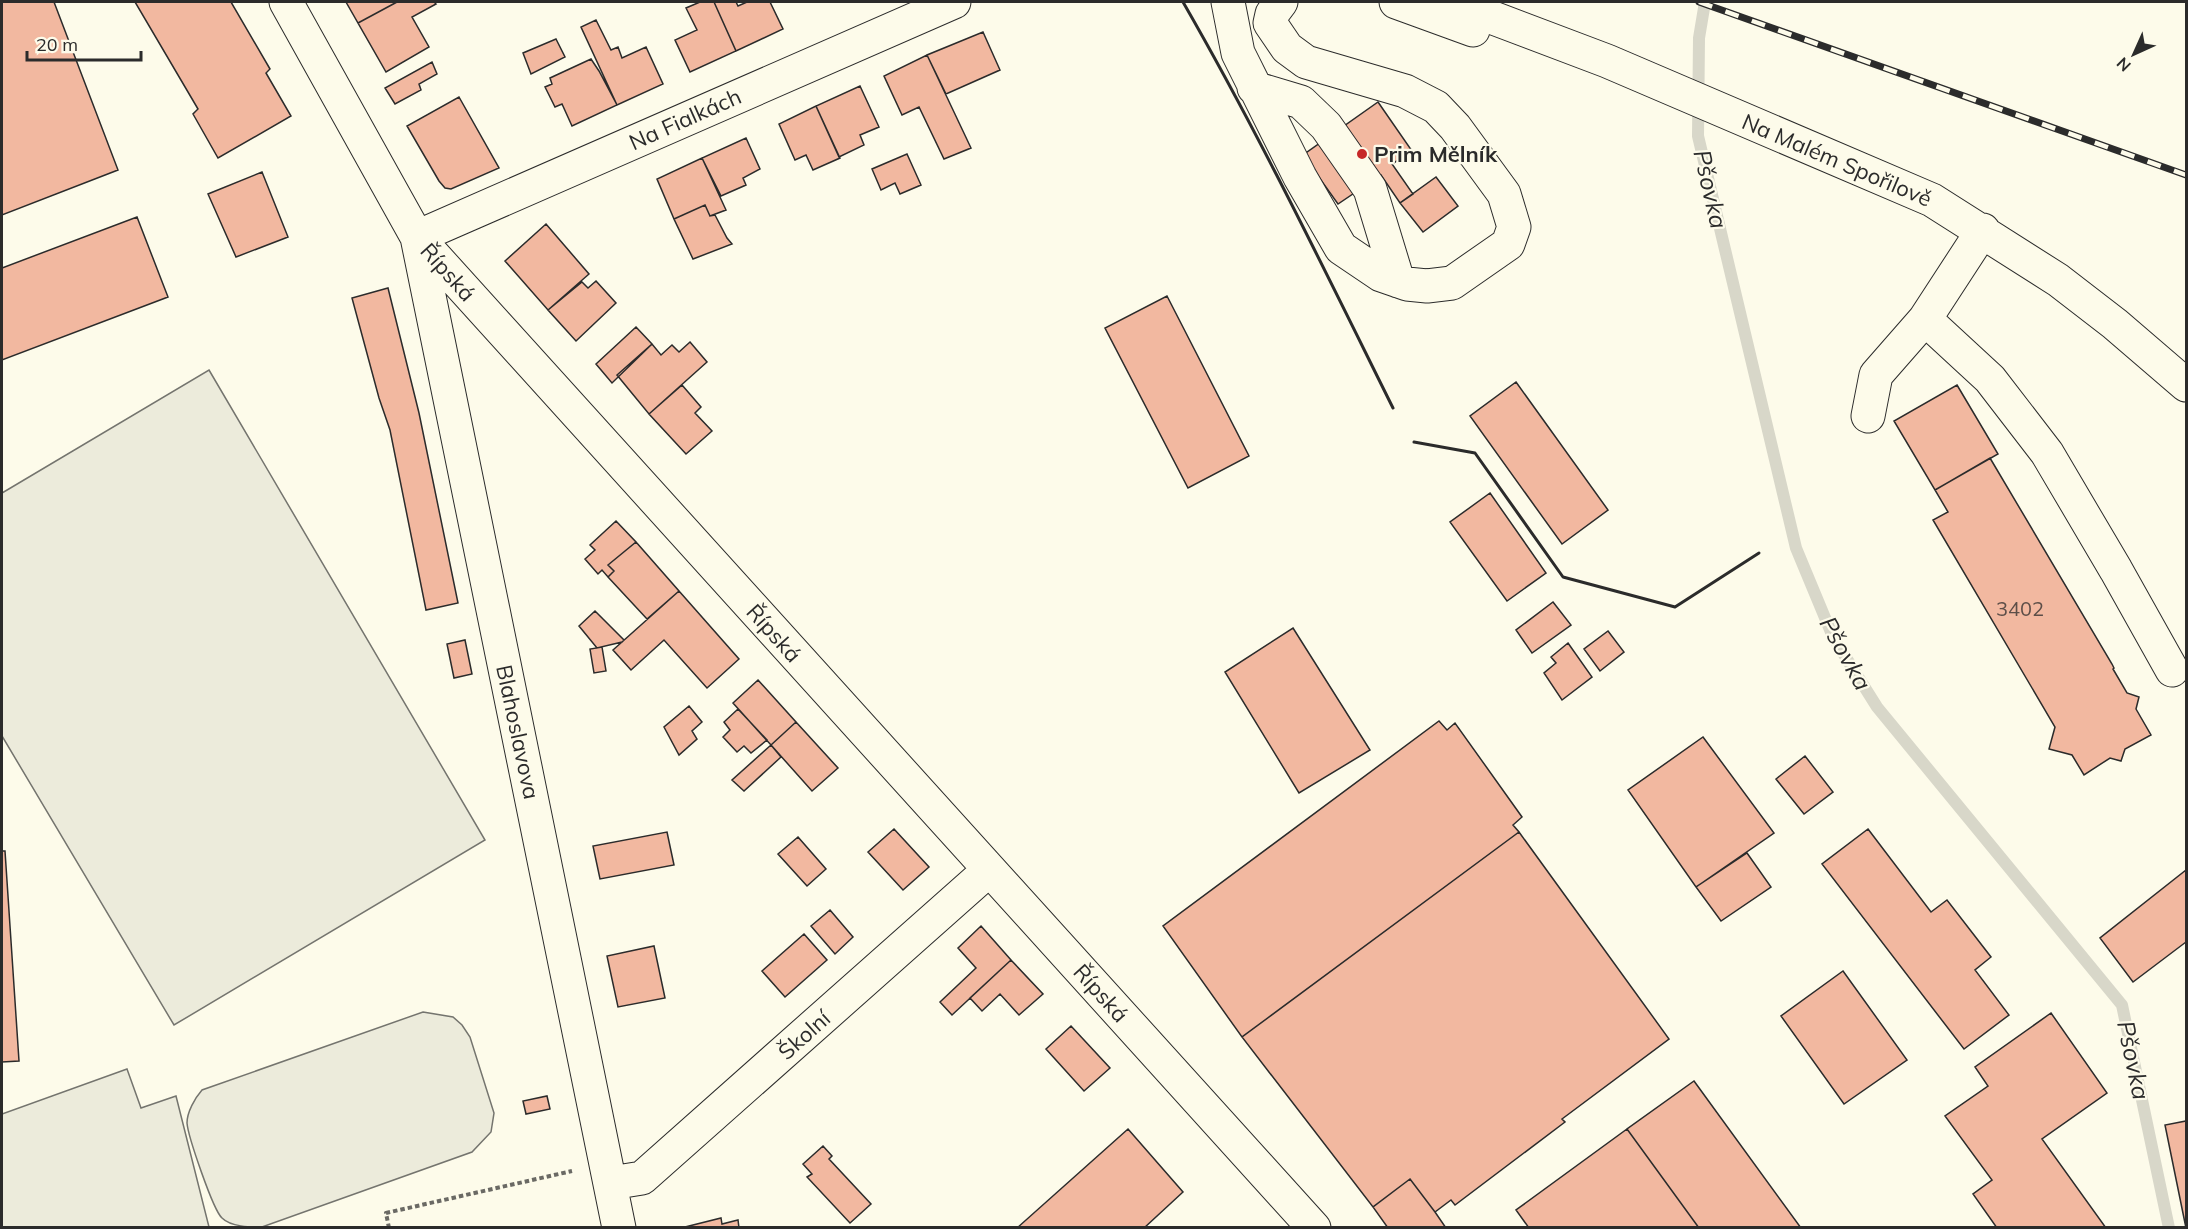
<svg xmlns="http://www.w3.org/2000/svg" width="2188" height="1229" viewBox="0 0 2188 1229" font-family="Mulish,sans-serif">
  <rect width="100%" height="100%" fill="#fdfbea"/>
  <path fill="#ecebdb" stroke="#74746e" stroke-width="1.5" d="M209,370l276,470 -311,185 -172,-289v-243z
    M423,1012l30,5 9,8 8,12 24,76 -3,19 -19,20 -210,75c-12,0 -31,0 -40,-9 -9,-8 -34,-82 -35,-95 0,-11 8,-25 15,-33z
    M127,1069l14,39 35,-12 33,131h-207v-113z"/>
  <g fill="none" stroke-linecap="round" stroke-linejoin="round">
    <path stroke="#d8d7c9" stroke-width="12" d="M1705,2l-6,36 -1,98 98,412 37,89 44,70 245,298 47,223"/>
  </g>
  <path fill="#f2b8a0" stroke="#2b2b2b" stroke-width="1.5" d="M2,2h52l64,168 -116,45z
    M135,2h96l39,67 -4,4 25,43 -73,42 -25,-44 5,-5z
    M346,2h51l-39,21z
    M397,2h37l2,2 -24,13 17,30 -43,25 -28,-49z
    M700,2h14l22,49 -46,21 -15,-32 22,-10 -11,-22z
    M714,2h22l2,4 9,-4h23l13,27 -47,22z
    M596,20l15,30 7,-3 4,11 24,-11 17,37 -46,21 -36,-78z
    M983,32l17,38 -54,24 -19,-39z
    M556,39l9,18 -34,17 -8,-21z
    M927,55l44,93 -27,11 -25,-52 -17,8 -18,-39z
    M591,59l8,12 18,34 -45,21 -10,-22 -7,3 -10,-20 7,-3 -2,-6z
    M432,62l5,12 -18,10 2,6 -26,14 -10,-16z
    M860,86l19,41 -19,8 4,10 -25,12 -23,-51z
    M459,97l40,71 -48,21 -6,-1 -6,-7 -32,-55z
    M1378,102l34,49 -20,13 21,30 -13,9 -19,-28 -43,29 -35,-49z
    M816,106l24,52 -27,12 -7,-15 -11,5 -16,-36z
    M746,138l14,31 -17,9 3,7 -25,11 -19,-38z
    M907,154l14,31 -21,9 -5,-11 -14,7 -9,-21z
    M702,158l24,52 -16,6 -5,-11 -31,14 -17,-40z
    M262,172l26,65 -52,20 -28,-63z
    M1436,177l22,29 -35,26 -23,-29z
    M705,205l5,11 5,-1 12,23 5,6 -39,15 -19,-40z
    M137,217l31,80 -166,63v-92z
    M546,224l43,50 -41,36 -43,-49z
    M596,281l20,22 -40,38 -28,-31 34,-28 6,6z
    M388,288l31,125 39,190 -32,7 -36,-180 -11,-32 -27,-100z
    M1167,296l82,160 -61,32 -83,-160z
    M636,327l16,17 -40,39 -16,-19z
    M690,342l17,20 -58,52 -32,-39 35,-31 9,11 11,-10 7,7z
    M1516,382l92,128 -46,34 -92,-128z
    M682,385l19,22 -6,6 17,18 -26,23 -37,-40z
    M1957,385l41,69 -63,36 -41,-69z
    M1990,458l122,206 2,4 -1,1 14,24 12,4 -3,12 15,26 -26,14 -4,12 -11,-3 -26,17 -12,-20 -23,-6 6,-22 -122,-207 15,-8 -13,-22z
    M1490,493l56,80 -39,28 -57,-79z
    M616,521l20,21 -28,23 6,6 -6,6 -6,-7 -4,4 -13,-15 10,-9 -5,-5z
    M636,542l43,49 -32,28 -39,-42 6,-6 -6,-6z
    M679,591l60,68 -32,29 -43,-48 -33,30 -18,-20z
    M1553,602l18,23 -39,28 -16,-23z
    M595,611l29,29 -2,2 -25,6 -18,-22z
    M1293,628l77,122 -71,43 -74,-121z
    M1608,631l16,21 -24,19 -16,-22z
    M465,640l7,34 -18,4 -7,-34z
    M1568,643l24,34 -30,23 -18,-27 12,-10 -5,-6z
    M602,647l4,24 -12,2 -4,-24z
    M758,680l38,42 -25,23 -38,-42z
    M689,706l13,16 -10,9 5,8 -18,16 -15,-28z
    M738,709l29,31 -16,13 -7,-7 -7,6 -14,-15 7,-7 -6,-8z
    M1439,721l8,9 8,-7 67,94 -9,8 6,7 -277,205 -79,-111z
    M796,722l42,46 -26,23 -41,-46z
    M1703,737l71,96 -78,54 -68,-97z
    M771,745l10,12 -37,34 -12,-11z
    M1805,756l28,36 -29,22 -28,-35z
    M894,829l35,38 -26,23 -35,-38z
    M1868,829l63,83 16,-12 44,57 -16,13 34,45 -45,34 -142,-185z
    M667,832l7,33 -74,14 -7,-33z
    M1519,832l150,207 -107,80 3,3 -110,83 -4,-5 -16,12 -25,-33 -37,28 -131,-170z
    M798,837l28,32 -19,17 -29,-32z
    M2,851h3l14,210 -17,1z
    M1747,853l24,34 -50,34 -25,-34z
    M2186,870v72l-53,40 -33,-44z
    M830,910l23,27 -18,17 -24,-28z
    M981,926l30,34 -59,55 -12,-13 36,-34 -18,-20z
    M804,934l23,26 -42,37 -23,-26z
    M654,946l11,52 -47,9 -11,-51z
    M1011,960l32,34 -24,21 -19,-21 -18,17 -12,-13z
    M1843,971l64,89 -63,44 -63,-88z
    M2051,1013l56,80 -65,46 64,89h-109l-24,-34 19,-14 -47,-64 43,-30 -13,-19z
    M1071,1026l39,42 -26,23 -38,-42z
    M1694,1081l107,147h-102l-72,-99z
    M547,1096l3,13 -24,5 -3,-13z
    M2186,1121v107l-21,-103z
    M1128,1129l55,63 -39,36h-127z
    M1627,1129l72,99h-170l-13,-18z
    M823,1146l9,10 -3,3 42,45 -21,19 -43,-46 5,-3 -9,-10z
    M1410,1179l25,33 11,16h-58l-15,-21z
    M721,1218l1,6 16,-4 1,8h-58z"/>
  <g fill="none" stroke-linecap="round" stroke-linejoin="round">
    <defs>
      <path id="minor" d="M286,2l131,235 897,991
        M1228,2l10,51 62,124 41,71 40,27 26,9 20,2 25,-3 56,-39 6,-17 -10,-33 -49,-67 -19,-20 -31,-16 -99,-29 -19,-14 -17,-25 2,-9 9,-12
        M1396,2l77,28
        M1451,2l156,59 325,139 126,80 57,44 71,61
        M1254,88l47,14 25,24 44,63 28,92
        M1983,230l-58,89 65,60 57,74 69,117 56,100
        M1868,416l8,-41 49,-56
        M611,1183l31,-5 347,-308
        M619,1228l-202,-991 537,-235"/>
    </defs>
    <use href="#minor" stroke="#2b2b2b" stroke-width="35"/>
    <path stroke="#6a6964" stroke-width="4" stroke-dasharray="4.5 3" stroke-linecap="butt" d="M389,1228l-3,-15 186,-42"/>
    <use href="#minor" stroke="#fdfbea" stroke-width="33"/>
    <defs>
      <path id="rail" d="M1699,2l487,173"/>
    </defs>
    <use href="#rail" stroke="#2b2b2b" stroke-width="7"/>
    <use href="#rail" stroke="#fdfbea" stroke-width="4.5" stroke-dasharray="14" stroke-linecap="butt"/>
    <path stroke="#2b2b2b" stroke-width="3" d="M1183,2c76,132 142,269 210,406
      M1414,442l61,11 88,124 112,30 84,-54"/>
  </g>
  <circle fill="#c62828" stroke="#fdfbea" stroke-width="2" cx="1362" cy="154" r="6"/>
  <g text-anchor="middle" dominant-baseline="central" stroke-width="4.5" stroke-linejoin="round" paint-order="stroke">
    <g font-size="20" fill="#5d4e48">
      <text x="2020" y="608">3402</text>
    </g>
    <g font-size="22" fill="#2b2b2b" stroke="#fdfbea">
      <text transform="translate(685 119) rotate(-24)">Na Fialkách</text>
      <text transform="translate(1837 160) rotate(23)">Na Malém Spořilově</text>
      <text transform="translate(448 272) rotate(48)">Řípská</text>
      <text transform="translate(774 633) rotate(48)">Řípská</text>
      <text transform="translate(518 732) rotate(78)">Blahoslavova</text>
      <text transform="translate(1101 993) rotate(48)">Řípská</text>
      <text transform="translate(804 1035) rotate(-42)">Školní</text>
    </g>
    <g font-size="22" font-weight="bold" fill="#2b2b2b" stroke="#fdfbea" text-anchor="start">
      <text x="1374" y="154">Prim Mělník</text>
    </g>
    <g font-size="24" font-style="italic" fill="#2b2b2b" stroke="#fdfbea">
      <text transform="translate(1711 189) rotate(77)">Pšovka</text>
      <text transform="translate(1846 653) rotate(61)">Pšovka</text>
      <text transform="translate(2134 1060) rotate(78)">Pšovka</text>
    </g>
  </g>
  <rect width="2188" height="1229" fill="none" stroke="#2b2b2b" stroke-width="6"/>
  <g transform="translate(2134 54) rotate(225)" stroke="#fdfbea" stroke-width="4.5" paint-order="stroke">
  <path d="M0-4.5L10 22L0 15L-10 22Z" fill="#2b2b2b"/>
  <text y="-9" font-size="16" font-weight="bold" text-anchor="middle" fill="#2b2b2b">N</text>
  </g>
  <path d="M27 51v9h114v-9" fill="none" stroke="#2b2b2b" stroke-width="3"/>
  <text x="36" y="51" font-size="18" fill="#2b2b2b" stroke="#fdfbea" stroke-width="4.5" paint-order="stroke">20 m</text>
</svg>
